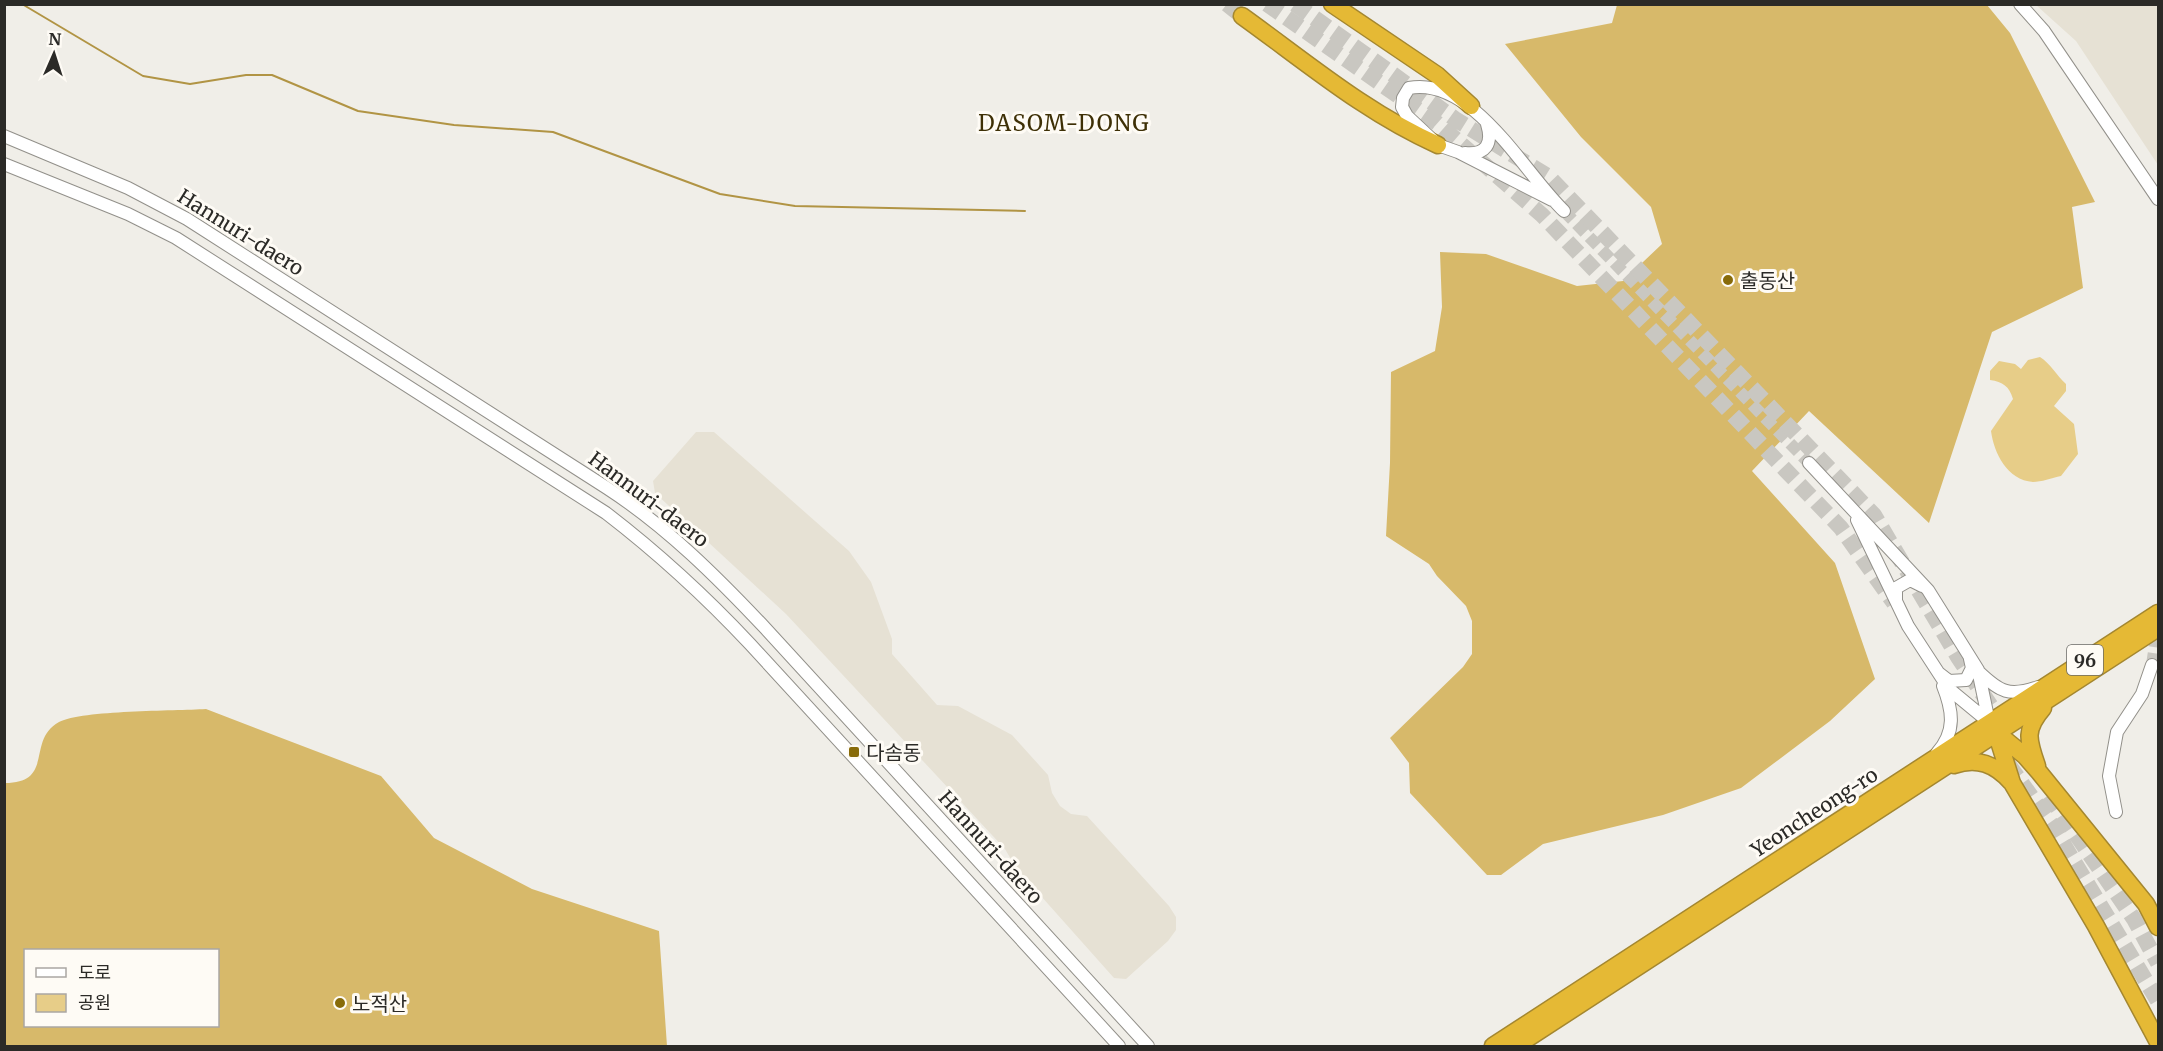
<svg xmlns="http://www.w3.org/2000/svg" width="2163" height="1051" viewBox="0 0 2163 1051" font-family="Merriweather,'Noto Sans KR',serif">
  <rect width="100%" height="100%" fill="#f0eee8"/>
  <path fill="#e6e1d4" d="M2036,5h122v160l-82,-124z
    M696,432h18l135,119 22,31 21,57v15l45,51 21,1 54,29 36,40 4,18 8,13 11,8 16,2 82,90 7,11v13l-8,11 -42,38 -12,-1 -98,-110 -11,-19 -219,-235 -131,-121 -2,-12z"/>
  <path fill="#e7cd88" d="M2040,357c11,7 16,18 26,27v7l-12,15 20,18 4,30 -17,22c-9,2 -20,6 -28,6 -26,-2 -39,-29 -42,-51l22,-32c-4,-13 -10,-17 -23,-19v-9l9,-10 16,3 6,5 7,-9z"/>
  <path fill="#d7b96a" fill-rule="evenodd" d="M1617,5h370l23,28 85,169 -23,5 11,81 -91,44 -63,191 -120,-112 -57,60 83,92 40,116 -45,42 -89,67 -78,27 -120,29 -42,31h-14l-77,-82 -1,-30 -19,-25 73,-71 9,-13v-33l-6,-15 -29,-30 -8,-12 -43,-28 4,-73 1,-91 44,-21 7,-44 -2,-55 46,2 91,32 46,-5 39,-37 -11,-37 -70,-70 -76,-93 107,-21z
    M206,709l175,67 53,62 98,51 127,42 8,115h-662v-263c50,0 21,-43 54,-61 24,-12 115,-11 147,-13zM26,950h192v76h-192z"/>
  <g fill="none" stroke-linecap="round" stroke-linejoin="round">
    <path stroke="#b19444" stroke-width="2" d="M22,4l121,72 47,8 56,-9h26l86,36 96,14 99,7 167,62 75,12 230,5"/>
    <path stroke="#c9c7c1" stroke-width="12" stroke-dasharray="12 6" stroke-linecap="butt" d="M1564,211l245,252
      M2152,665l6,-41"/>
    <path stroke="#c9c7c1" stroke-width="16" stroke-dasharray="16 8" stroke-linecap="butt" d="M1227,4l15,12
      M1267,4l170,119 105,92 299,313 53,75
      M1295,4l160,115 94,58 325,338 84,142 48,72
      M2008,764l45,63 105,174
      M2049,795l85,124 24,44"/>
    <defs>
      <path id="minor" d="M2020,4l24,27 114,168
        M4,136l124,52 59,31 420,269c60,39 110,89 159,141l382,417
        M1465,153c21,2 28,-9 22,-29
        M4,164l124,50 48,24 430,275c52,40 99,83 144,131l369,402
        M1552,200l-94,-48 -20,-7 -31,-29 -5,-9 1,-9 6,-10c64,-12 115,85 155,123
        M1809,463l119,127 50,80 11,52
        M1857,520l51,106 41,63 40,33
        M1896,600v-12l14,-8 12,6
        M1979,672c21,20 30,25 59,15
        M1940,674l9,7 17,-1 6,-12 -2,-9
        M1937,753c19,-21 16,-42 6,-67
        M2116,812l-7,-36 8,-44 25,-38 10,-29"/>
      <path id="highway" d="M1332,4l105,71 34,31
        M1242,16c64,46 124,97 196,129
        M1991,725l5,7 16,51 84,143 62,116
        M1997,733l28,23 14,16 107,132 12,23
        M1954,765c23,-8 41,-1 57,17
        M2037,766c-9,-26 -13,-36 6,-58
        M1493,1046l665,-433
        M1516,1046l642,-418"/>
    </defs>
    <use href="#minor" stroke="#92908a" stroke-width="14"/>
    <use href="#highway" stroke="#a48730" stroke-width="19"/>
    <use href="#minor" stroke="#fff" stroke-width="12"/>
    <use href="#highway" stroke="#e5b935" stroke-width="16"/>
  </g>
  <g fill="#886b09" stroke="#fefbf5" stroke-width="2">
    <circle cx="1728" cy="280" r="6"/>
    <rect x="848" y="746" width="12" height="12" rx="3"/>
    <circle cx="340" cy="1003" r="6"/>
  </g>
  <g text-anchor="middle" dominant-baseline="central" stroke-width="6" stroke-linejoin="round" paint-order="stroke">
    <rect fill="#fefbf5" stroke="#6a6965" stroke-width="1.5" x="2067" y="645" width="36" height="30" rx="4.5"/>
    <g font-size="18" font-weight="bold" fill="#2b2a27">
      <text x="2085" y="660">96</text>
    </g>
    <g font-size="20" fill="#2b2a27" stroke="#fefbf5">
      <text transform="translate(241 232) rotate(32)">Hannuri-daero</text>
      <text transform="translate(649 499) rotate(37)">Hannuri-daero</text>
      <text transform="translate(1814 812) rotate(-33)">Yeoncheong-ro</text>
      <text transform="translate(991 847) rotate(48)">Hannuri-daero</text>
    </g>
    <g font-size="20" fill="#2b2a27" stroke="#fefbf5" text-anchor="start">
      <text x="1740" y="280">출동산</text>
      <text x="866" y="752">다솜동</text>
      <text x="352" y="1003">노적산</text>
    </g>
    <g font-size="22" letter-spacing="1.5" fill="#3e3006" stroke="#fefbf5">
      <text x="1064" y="123">DASOM-DONG</text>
    </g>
  </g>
  <rect width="2163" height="1051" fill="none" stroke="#2b2a27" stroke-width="12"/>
  <rect x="24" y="949" width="195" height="78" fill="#fefbf5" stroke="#aaa7a3" stroke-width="1.5"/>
  <rect x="36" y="968" width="30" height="9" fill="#ffffff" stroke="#aaa7a3" stroke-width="1.5"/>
  <text x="78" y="979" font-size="18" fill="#2b2a27">도로</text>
  <rect x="36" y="994" width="30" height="18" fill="#e7cd88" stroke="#aaa7a3" stroke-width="1.5"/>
  <text x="78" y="1009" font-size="18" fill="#2b2a27">공원</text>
  <g transform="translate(54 54) rotate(3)" stroke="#fefbf5" stroke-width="4.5" paint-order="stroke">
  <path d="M0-4.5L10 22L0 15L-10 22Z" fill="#2b2a27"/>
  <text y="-9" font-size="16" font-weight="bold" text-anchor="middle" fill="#2b2a27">N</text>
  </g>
</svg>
